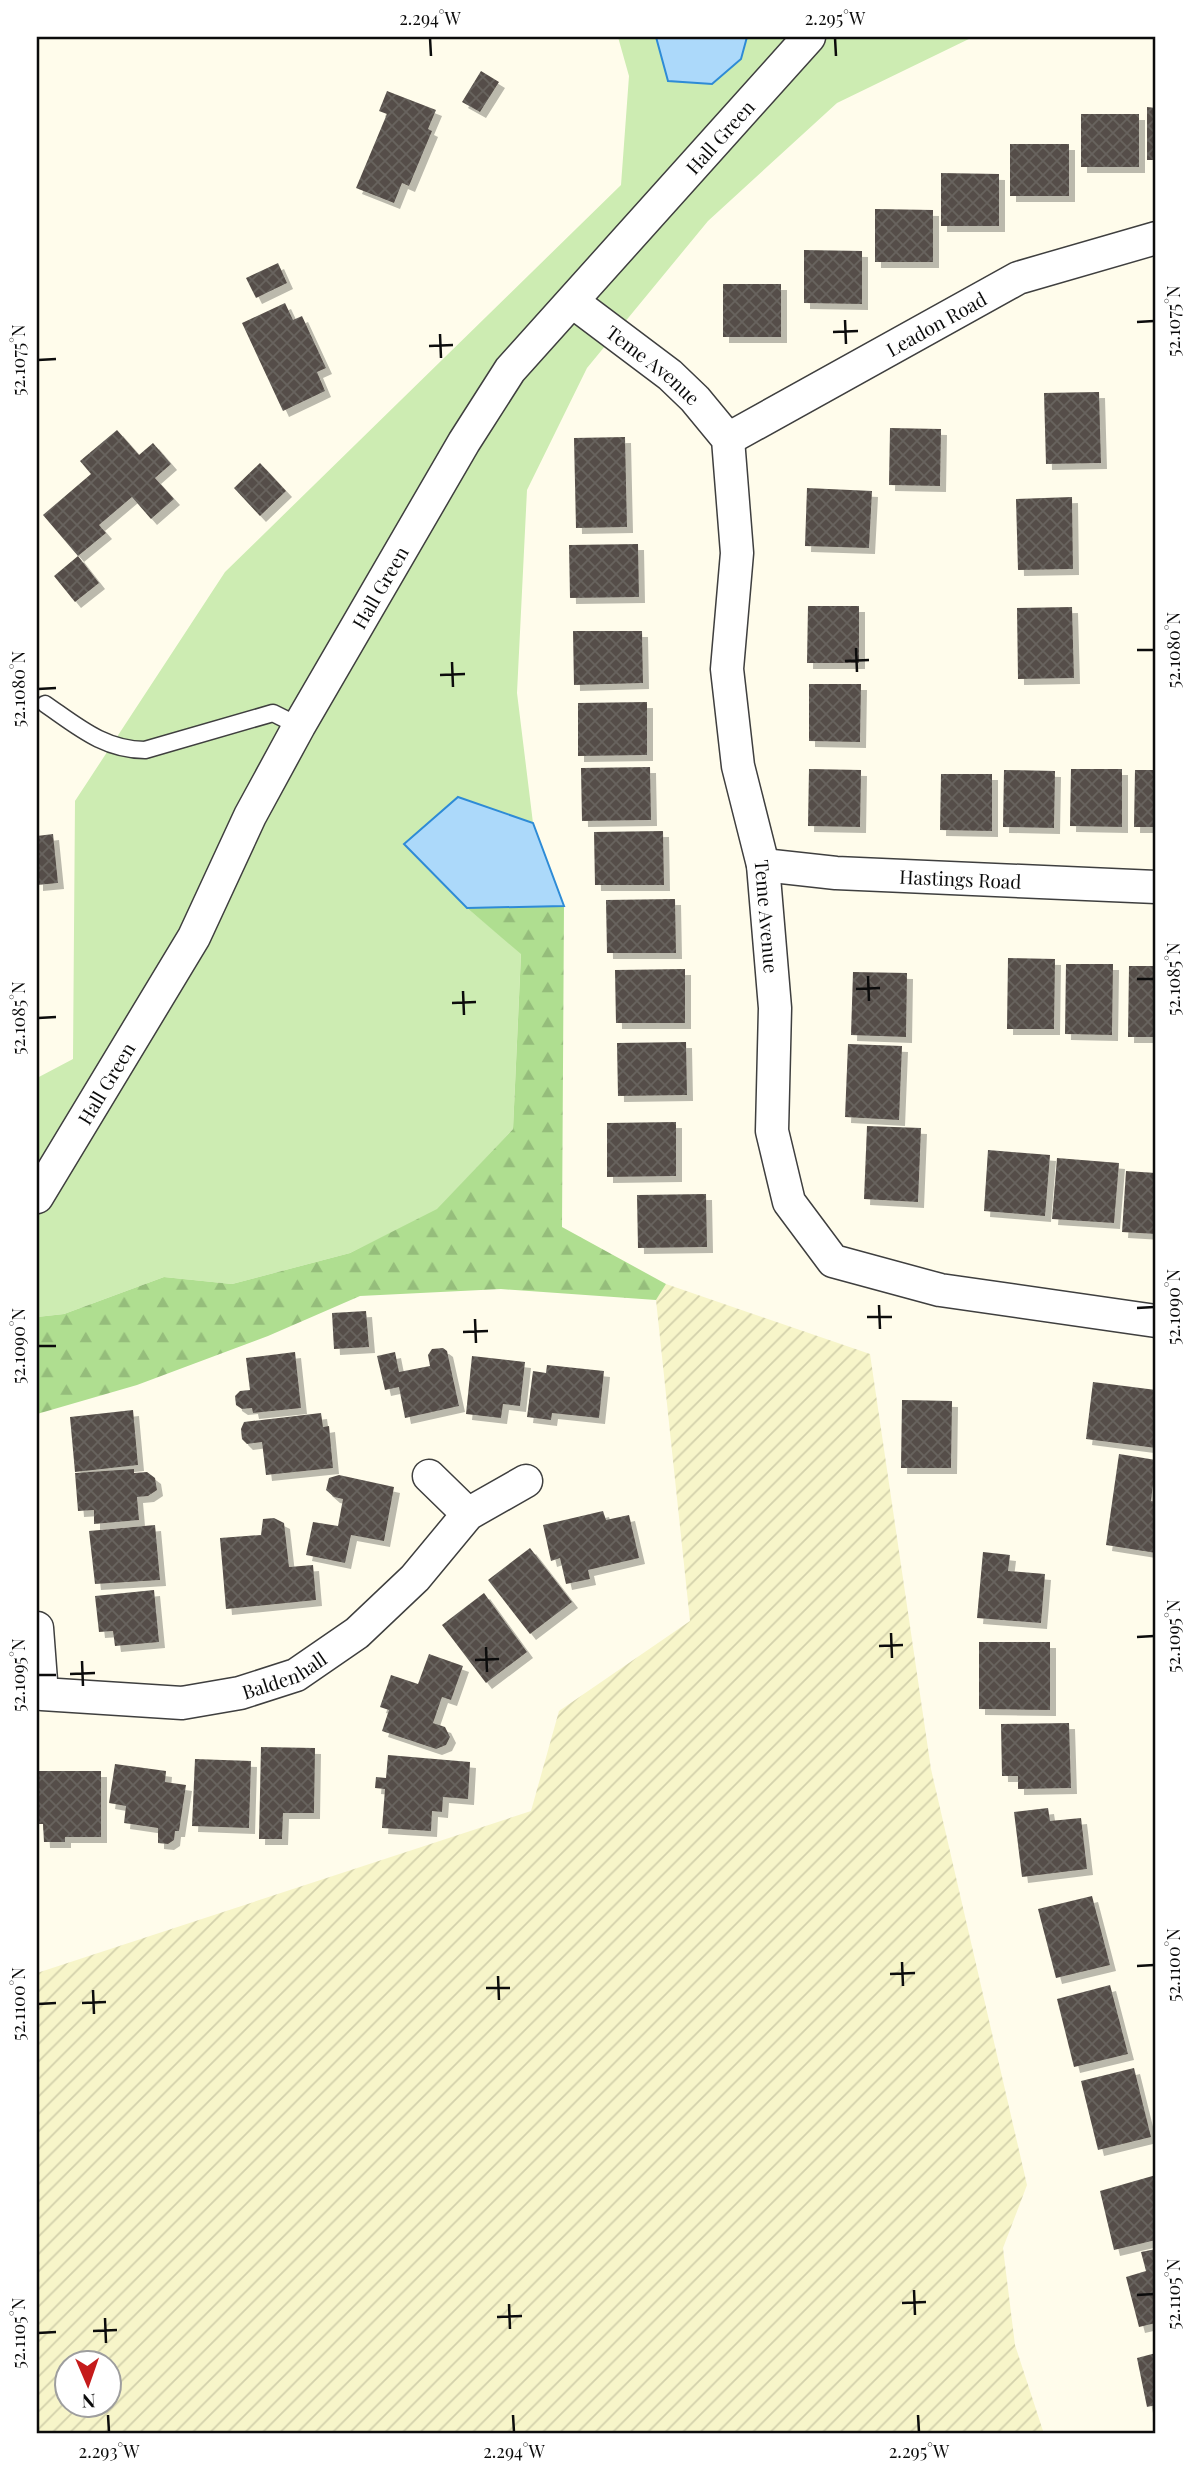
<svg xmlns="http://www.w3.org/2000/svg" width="1193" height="2471" viewBox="0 0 1193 2471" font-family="'Playfair Display',serif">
  <defs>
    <pattern id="farmland-furrows" width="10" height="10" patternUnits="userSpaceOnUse" patternTransform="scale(1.75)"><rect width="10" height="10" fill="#f7f5c9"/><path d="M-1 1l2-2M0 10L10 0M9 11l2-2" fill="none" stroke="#d3d1ab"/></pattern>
    <pattern id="forest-firs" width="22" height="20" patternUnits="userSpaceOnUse" patternTransform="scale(1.75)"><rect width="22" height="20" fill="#afde90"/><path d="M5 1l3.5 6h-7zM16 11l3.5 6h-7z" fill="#95bd7b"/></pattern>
    <pattern id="building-cross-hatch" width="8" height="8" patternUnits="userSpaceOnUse" patternTransform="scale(1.75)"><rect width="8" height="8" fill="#554e48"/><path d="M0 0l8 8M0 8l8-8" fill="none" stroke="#68635e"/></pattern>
    <filter id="shadow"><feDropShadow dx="6" dy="6" stdDeviation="0" flood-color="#0004"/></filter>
  </defs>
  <rect width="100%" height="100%" fill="#fffceb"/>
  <path fill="url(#farmland-furrows)" fill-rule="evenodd" d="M666,1284l204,70 61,415 96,416 -24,63 12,97 29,89h-1007v-461l494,-162 28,-100 131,-90 -34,-321zM66,2362h42v42h-42z"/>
  <path fill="#cdecb2" d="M618,37h355l-136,66 -129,118 -121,147 -60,122 -10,203 16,130 -75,-26 -53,47 62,64 54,45 -8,176 -76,81 -87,43 -118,31 -68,-7 -100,37 -27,3v-239l36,-19 2,-258 150,-229 396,-387 8,-109z"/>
  <path fill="url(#forest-firs)" d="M564,906l-2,321 104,57 -10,16 -155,-11 -141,7 -92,40 -131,49 -100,29v-97l27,-3 100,-37 68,7 118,-31 87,-44 76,-80 8,-175 -54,-46z"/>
  <path fill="#acd9fa" stroke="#2e8bd6" stroke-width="2" d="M656,37h91l-6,22 -29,25 -44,-3z
    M458,797l75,26 31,83 -97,2 -63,-64z"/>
  <path fill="url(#building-cross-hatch)" filter="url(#shadow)" d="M481,71l18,11 -19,30 -18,-10z
    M387,91l49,19 -8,19 4,2 -23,55 -7,-3 -8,20 -38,-15 31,-74 -8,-3z
    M1147,107l9,1v52h-9z
    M1081,114h58v53h-58z
    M1010,144h59v52h-59z
    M941,173l58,1v52h-58z
    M875,209l58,1v52h-58z
    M804,250l58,1v53l-58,-1z
    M278,263l9,20 -31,15 -10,-20z
    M723,284h58v53h-58z
    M285,303l8,17 9,-4 24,52 -9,4 8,19 -42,20 -41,-88z
    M1099,392l2,71 -55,1 -2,-71z
    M890,428l51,1 -1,57 -51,-1z
    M117,430l22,25 14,-12 18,21 -16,14 19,21 -23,20 -19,-22 -33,28 7,8 -28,23 -35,-41 48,-41 -11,-13z
    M625,437l2,90 -51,1 -2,-90z
    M260,463l26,28 -26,25 -26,-28z
    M807,488l65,3 -3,57 -64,-2z
    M1072,497l1,72 -55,1 -2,-71z
    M638,544l1,53 -69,1 -1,-53z
    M78,556l21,27 -24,19 -21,-26z
    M808,606h51v57h-52z
    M1072,607l2,71 -56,1 -1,-71z
    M573,631h69l1,52 -69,2z
    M809,684h52l-1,58 -51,-1z
    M647,702v53l-69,1v-53z
    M650,767l1,53 -69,1 -1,-53z
    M809,769l52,1 -1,57 -52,-1z
    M1071,769h51v58l-52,-1z
    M1004,770l51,1 -1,57 -51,-1z
    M1135,770h21v57h-22z
    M941,774h51v57l-52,-1z
    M663,831l1,54h-69l-1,-53z
    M53,834l5,49 -21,2v-49z
    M675,899l1,54h-69l-1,-53z
    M1008,958l47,1 -1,70h-47z
    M1066,964h47l-1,71 -47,-1z
    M1129,966h27v71h-28z
    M685,969v54h-69l-1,-53z
    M853,972l54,1 -1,64 -55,-2z
    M686,1042l1,53 -69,1 -1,-53z
    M848,1044l54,2 -3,74 -54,-3z
    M676,1122v54l-69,1v-54z
    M867,1126l54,2 -3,74 -54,-3z
    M988,1150l62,5 -5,61 -61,-5z
    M1057,1158l62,5 -5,60 -62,-4z
    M1126,1171l30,2v61l-34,-2z
    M706,1194l1,53 -69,1 -1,-53z
    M366,1311l3,36 -35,2 -2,-36z
    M443,1348l4,3 12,55 -54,12 -6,-31 -14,3 -8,-34 18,-4 4,20 31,-6 -2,-11 4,-6z
    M295,1352l6,56 -48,5 -1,-5 -10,1 -6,-4 -1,-9 5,-5 10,-1 -4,-32z
    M472,1356l53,6 -5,44 -17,-2 -2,14 -35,-4z
    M547,1365l57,6 -5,47 -47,-5 -1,7 -24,-3 6,-46 13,2z
    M1093,1382l63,8v58l-70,-9z
    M902,1400l50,1 -1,67h-50z
    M133,1410l5,55 -63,7 -5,-55z
    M321,1413l2,14 6,-1 4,42 -67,7 -4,-33 -15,2 -5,-5 -1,-10 3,-7z
    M1119,1454l37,6 -5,41 5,1v51l-50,-8z
    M134,1469v4l13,-1 8,6 2,12 -9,6 -11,1 2,23 -45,4v-14l-16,1 -3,-38z
    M339,1475l55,12 -10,54 -33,-6 -6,28 -39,-8 7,-33 25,4 5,-27 -9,-2 -8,-7 3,-12z
    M603,1511l3,9 23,-5 10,43 -51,12 2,9 -24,5 -6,-26 -9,3 -8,-36z
    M274,1518l10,5 5,44 24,-2 3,35 -90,9 -6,-71 41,-3 2,-16z
    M155,1525l5,55 -65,4 -6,-53z
    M530,1548l42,54 -42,32 -42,-54z
    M983,1552l27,3 -2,16 37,3 -4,49 -64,-5z
    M154,1590l5,52 -44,4 -2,-15 -14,1 -4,-36z
    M484,1593l43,59 -41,31 -44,-58z
    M979,1642h71v68l-71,-1z
    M429,1654l34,12 -12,34 -9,-3 -9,26 12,4 5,10 -4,8 -10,4 -54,-18 7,-21 -9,-3 11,-32 27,9z
    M1069,1723l2,65 -53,1v-13h-16l-1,-52z
    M261,1747l54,1 -1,65h-31l-1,26h-23z
    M388,1755l82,7 -2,37 -25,-2 -1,15 -10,-1 -1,20 -49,-3 3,-39 -10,-1 1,-11 10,1z
    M195,1759l56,2 -2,67 -57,-2z
    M115,1764l51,7 -1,11 21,3 -7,46h-4l-1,9 -6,4 -10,-1v-15l-34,-5 2,-17 -17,-3z
    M37,1771h64v66h-36v5h-21l-1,-18h-6z
    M1048,1808l2,13 31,-3 6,51 -65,8 -8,-65z
    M1092,1896l18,69 -54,13 -18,-69z
    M1110,1985l18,69 -54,13 -17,-68z
    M1134,2068l17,69 -53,13 -17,-69z
    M1156,2175v65l-42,10 -14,-59z
    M1156,2249v74l-17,4 -13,-50 20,-6 -5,-19z
    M1156,2353v52l-9,2 -10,-49z"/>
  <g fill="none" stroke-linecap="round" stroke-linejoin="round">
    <defs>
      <path id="service" d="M45,704c32,22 59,46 100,46l128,-37 26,13"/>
      <g id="minor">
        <path id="s1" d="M573,302l97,73 25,24 33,40 9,114 -10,116 11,97 25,99 12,143 -3,123 17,71 44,59 107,29 216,31"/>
        <path id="s2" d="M728,439l290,-161 138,-40"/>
        <path id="s3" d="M763,865l73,8 320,14"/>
        <path id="s4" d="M37,1197l157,-260 56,-121 49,-90 165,-284 46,-72 299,-333"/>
        <path d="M429,1476l39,38"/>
        <path id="s5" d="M37,1628l5,66 140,9 58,-10 56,-18 61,-42 58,-55 53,-64 58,-33"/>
      </g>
    </defs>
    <use href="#service" stroke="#3f3f3f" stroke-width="19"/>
    <use href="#minor" stroke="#3f3f3f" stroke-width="35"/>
    <use href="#service" stroke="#fff" stroke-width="16"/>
    <use href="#minor" stroke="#fff" stroke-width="32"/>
  </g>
  <path fill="none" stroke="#0c0c0c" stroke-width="2.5" d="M430,38l1,18M835,38l1,18M845,320l1,24M1137,322l17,-1M833,332l25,-1M440,334l1,24M429,346l24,-1M38,360l18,-1M856,648l1,24M1137,650h17M845,661l24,-1M452,662l1,25M440,675l25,-1M38,689l18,-1M868,976l1,25M1137,979h17M856,989l24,-1M463,991l1,24M452,1003l24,-1M38,1018l18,-1M879,1305l1,24M1137,1308l17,-1M867,1317h25M475,1319l1,24M463,1332l25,-1M38,1346h18M891,1633l1,25M1137,1637l17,-1M879,1646l24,-1M486,1647l1,25M475,1660l24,-1M82,1661l1,25M70,1674l25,-1M38,1675h18M902,1962l1,24M1137,1966l17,-1M890,1974l25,-1M498,1976l1,24M486,1988h24M93,1990l1,24M82,2003l24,-1M38,2004l18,-1M914,2290l1,25M1137,2295l17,-1M902,2303l24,-1M509,2304l1,25M497,2317l25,-1M105,2318l1,25M93,2331l24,-1M38,2333l18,-1M108,2415l1,17M513,2415l1,17M918,2415l1,17"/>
  <g text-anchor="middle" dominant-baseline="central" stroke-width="7" stroke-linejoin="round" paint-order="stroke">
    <g font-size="19" fill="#0c0c0c" stroke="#fff">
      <text stroke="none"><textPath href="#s4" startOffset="1267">Hall Green</textPath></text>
      <text stroke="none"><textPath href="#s2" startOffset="238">Leadon Road</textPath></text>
      <text stroke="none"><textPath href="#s1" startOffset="102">Teme Avenue</textPath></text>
      <text stroke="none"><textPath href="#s4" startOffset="700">Hall Green</textPath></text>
      <text stroke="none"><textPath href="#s3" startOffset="198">Hastings Road</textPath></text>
      <text stroke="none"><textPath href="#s1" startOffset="690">Teme Avenue</textPath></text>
      <text stroke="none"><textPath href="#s4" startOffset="133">Hall Green</textPath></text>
      <text stroke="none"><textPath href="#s5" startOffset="313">Baldenhall</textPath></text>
    </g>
  </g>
  <rect width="1193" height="2471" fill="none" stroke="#ffffff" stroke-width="77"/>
  <g transform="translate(88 2384) rotate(178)"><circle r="33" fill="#ffffff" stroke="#9e9e9e" stroke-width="2"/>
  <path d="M0-5L12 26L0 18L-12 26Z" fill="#c51b1b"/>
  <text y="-10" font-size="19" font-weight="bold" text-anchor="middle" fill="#0c0c0c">N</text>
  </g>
  <rect x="38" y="38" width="1116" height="2394" fill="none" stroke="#0c0c0c" stroke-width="2.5"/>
  <g font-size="18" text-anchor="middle" fill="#0c0c0c">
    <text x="430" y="25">2.294°W</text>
    <text x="835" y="25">2.295°W</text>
    <text transform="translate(1174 321) rotate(-90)" y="6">52.1075°N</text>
    <text transform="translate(19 360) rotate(-90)" y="6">52.1075°N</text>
    <text transform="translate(1174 650) rotate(-90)" y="6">52.1080°N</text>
    <text transform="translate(19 689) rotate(-90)" y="6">52.1080°N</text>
    <text transform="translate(1174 979) rotate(-90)" y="6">52.1085°N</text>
    <text transform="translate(19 1018) rotate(-90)" y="6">52.1085°N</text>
    <text transform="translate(1174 1307) rotate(-90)" y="6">52.1090°N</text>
    <text transform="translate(19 1346) rotate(-90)" y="6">52.1090°N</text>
    <text transform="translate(1174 1636) rotate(-90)" y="6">52.1095°N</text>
    <text transform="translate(19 1675) rotate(-90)" y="6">52.1095°N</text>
    <text transform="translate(1174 1965) rotate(-90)" y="6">52.1100°N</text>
    <text transform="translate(19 2004) rotate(-90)" y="6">52.1100°N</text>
    <text transform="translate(1174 2294) rotate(-90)" y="6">52.1105°N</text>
    <text transform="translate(19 2333) rotate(-90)" y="6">52.1105°N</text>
    <text x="109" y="2458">2.293°W</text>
    <text x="514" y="2458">2.294°W</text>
    <text x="919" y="2458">2.295°W</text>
  </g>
</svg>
